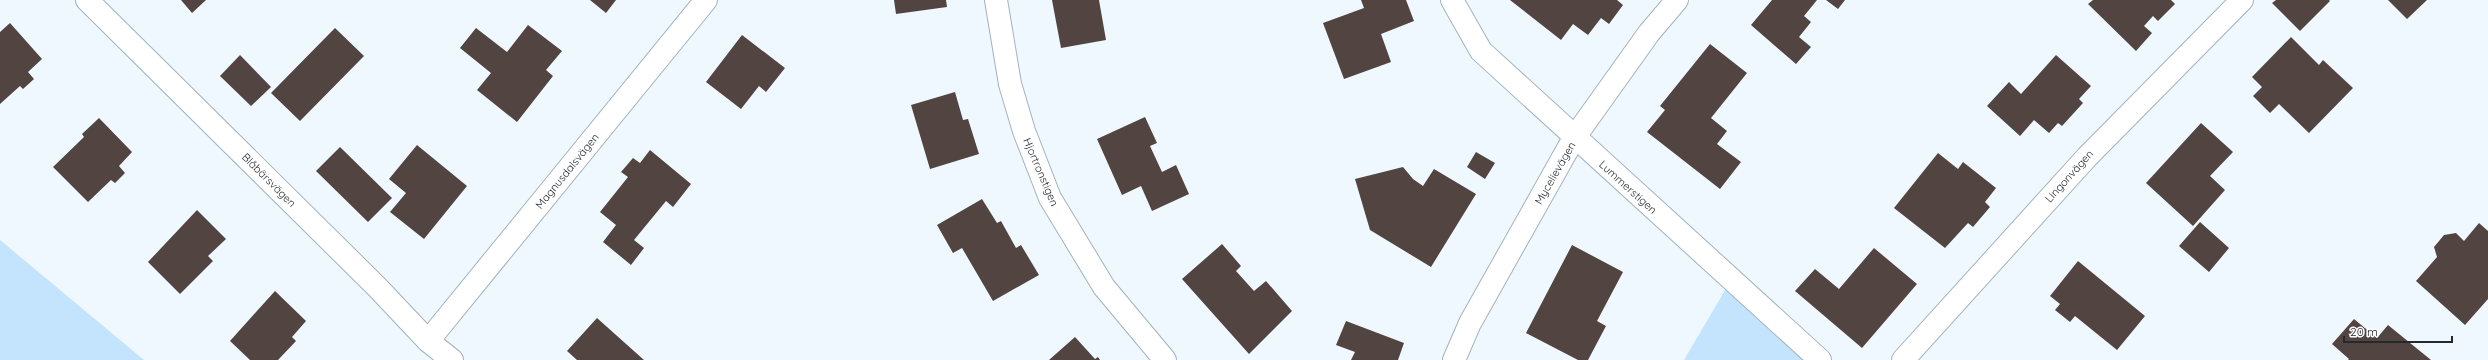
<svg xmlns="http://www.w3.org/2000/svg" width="2488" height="360" viewBox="0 0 2488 360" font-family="Quicksand,sans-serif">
  <rect width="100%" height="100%" fill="#eff8fe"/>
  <path fill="#c4e4fd" d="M0,240l144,120h-144z
    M1731,280l89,80h-136z"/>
  <path fill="#524440" d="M181,0h25l-14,13z
    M590,0h26l-10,13z
    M894,0h52l1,7 -51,7z
    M1052,0h47l7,40 -45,8z
    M1361,0h45l8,21 -33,13 10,28 -47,17 -21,-56 41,-15z
    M1510,0h107l6,5 -14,19 -8,-6 -13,17 -15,-11 -12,16z
    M1772,0h45l-13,16 7,6 -12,15 12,10 -15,17 -45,-39z
    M1826,0h19l-7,9z
    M2093,0h78l4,4 -17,17 -5,-5 -9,10 8,7 -16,18 -48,-47z
    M2276,0h53l1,1 -30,30 -28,-28z
    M2388,0h39l-20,19z
    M10,23l32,36 -14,13 6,7 -11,10 -3,-3 -20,18v-72z
    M528,25l34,26 -16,19 7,6 -36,46 -40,-32 14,-17 -31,-25 16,-20 31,24z
    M335,28l29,28 -64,65 -29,-28z
    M742,35l43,33 -19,24 -7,-6 -18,23 -35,-27z
    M2291,37l28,28 4,-5 30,28 -44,45 -30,-29 -9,9 -17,-17 9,-9 -10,-10z
    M1710,44l37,29 -36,45 16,13 -10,13 24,18 -21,27 -73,-57 18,-22 -5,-4z
    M240,55l31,32 -20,19 -31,-30z
    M2056,55l35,31 -12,13 4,4 -21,23 -4,-3 -9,10 -15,-13 -14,16 -33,-30 22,-24 12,12z
    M955,92l8,28 5,-1 11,35 -49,15 -19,-64z
    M1145,117l12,26 -7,3 12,26 14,-7 13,29 -37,17 -11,-25 -19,9 -25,-56z
    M99,118l33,34 -13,14 6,7 -10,10 -4,-3 -23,22 -35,-35 31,-30 -2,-3z
    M2201,123l32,29 -23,24 15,14 -32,36 -47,-43z
    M417,145l50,41 -43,53 -34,-27 16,-19 -17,-14z
    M340,147l52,51 -24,24 -52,-51z
    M650,150l41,34 -18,23 -7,-6 -32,39 10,8 -13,17 -28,-23 13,-17 -16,-13 28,-35 -7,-5 12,-14 7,5z
    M1476,152l19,11 -10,16 -18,-12z
    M1938,153l20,16 5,-7 33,26 -11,14 5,5 -17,20 -5,-4 -23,25 -51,-40z
    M1403,167l10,12 10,7 11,-17 42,25 -45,73 -61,-37 -15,-51z
    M982,199l15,24 4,-2 15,27 5,-3 18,30 -46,26 -31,-53 -9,5 -16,-28z
    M197,210l29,29 -18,17 5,5 -33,33 -32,-32z
    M2200,222l29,26 -20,24 -30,-26z
    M2479,223l9,8v68l-23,26 -49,-44 21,-24 -3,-10 10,-12 12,-2 8,8z
    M1222,244l19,22 -5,5 18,20 12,-10 26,30 -43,43 -67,-75z
    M1572,245l51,27 -26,49 9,5 -18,34h-10l-52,-27z
    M1874,248l43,36 -55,64 -67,-57 20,-22 24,20z
    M2078,261l67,55 -28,34 -42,-34 -5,6 -15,-12 5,-6 -10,-8z
    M275,291l31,30 -14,16 4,4 -18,19h-28l-20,-19z
    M597,318l47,42h-67l-10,-9z
    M2354,319l23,19 11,-13 43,35h-83l1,-1 -17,-15z
    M1346,321l58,22 -6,17h-47l4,-8 -19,-7z
    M1075,337l20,22 3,-2 2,3h-51z"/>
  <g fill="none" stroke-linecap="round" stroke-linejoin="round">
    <defs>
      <path id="minor" d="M87,0l291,288 50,53 24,19
        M996,0l14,84 14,47 26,67 54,89 61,73
        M1452,0l29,51 339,309
        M428,341l278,-341
        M1454,360l16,-37 104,-185 75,-105 28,-33
        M1903,360l184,-203 155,-157"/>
    </defs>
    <use href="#minor" stroke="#a4b2bc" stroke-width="24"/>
    <use href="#minor" stroke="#fff" stroke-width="22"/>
  </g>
  <g text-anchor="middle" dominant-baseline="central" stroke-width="4" stroke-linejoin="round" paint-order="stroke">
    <g font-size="11" fill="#24292d" stroke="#fff">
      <text transform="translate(567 171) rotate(-51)">Magnusdalsvägen</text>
      <text transform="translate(1041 172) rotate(67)">Hjortronstigen</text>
      <text transform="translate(1555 173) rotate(-60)">Mycelievägen</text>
      <text transform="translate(2069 176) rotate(-48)">Lingonvägen</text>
      <text transform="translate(269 180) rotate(45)">Blåbärsvägen</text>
      <text transform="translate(1628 187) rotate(42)">Lummerstigen</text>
    </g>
  </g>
  <path d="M2344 336v6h108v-6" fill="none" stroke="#24292d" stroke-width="2"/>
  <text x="2350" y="336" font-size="12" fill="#24292d" stroke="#ffffff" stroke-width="3" paint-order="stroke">20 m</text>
</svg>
